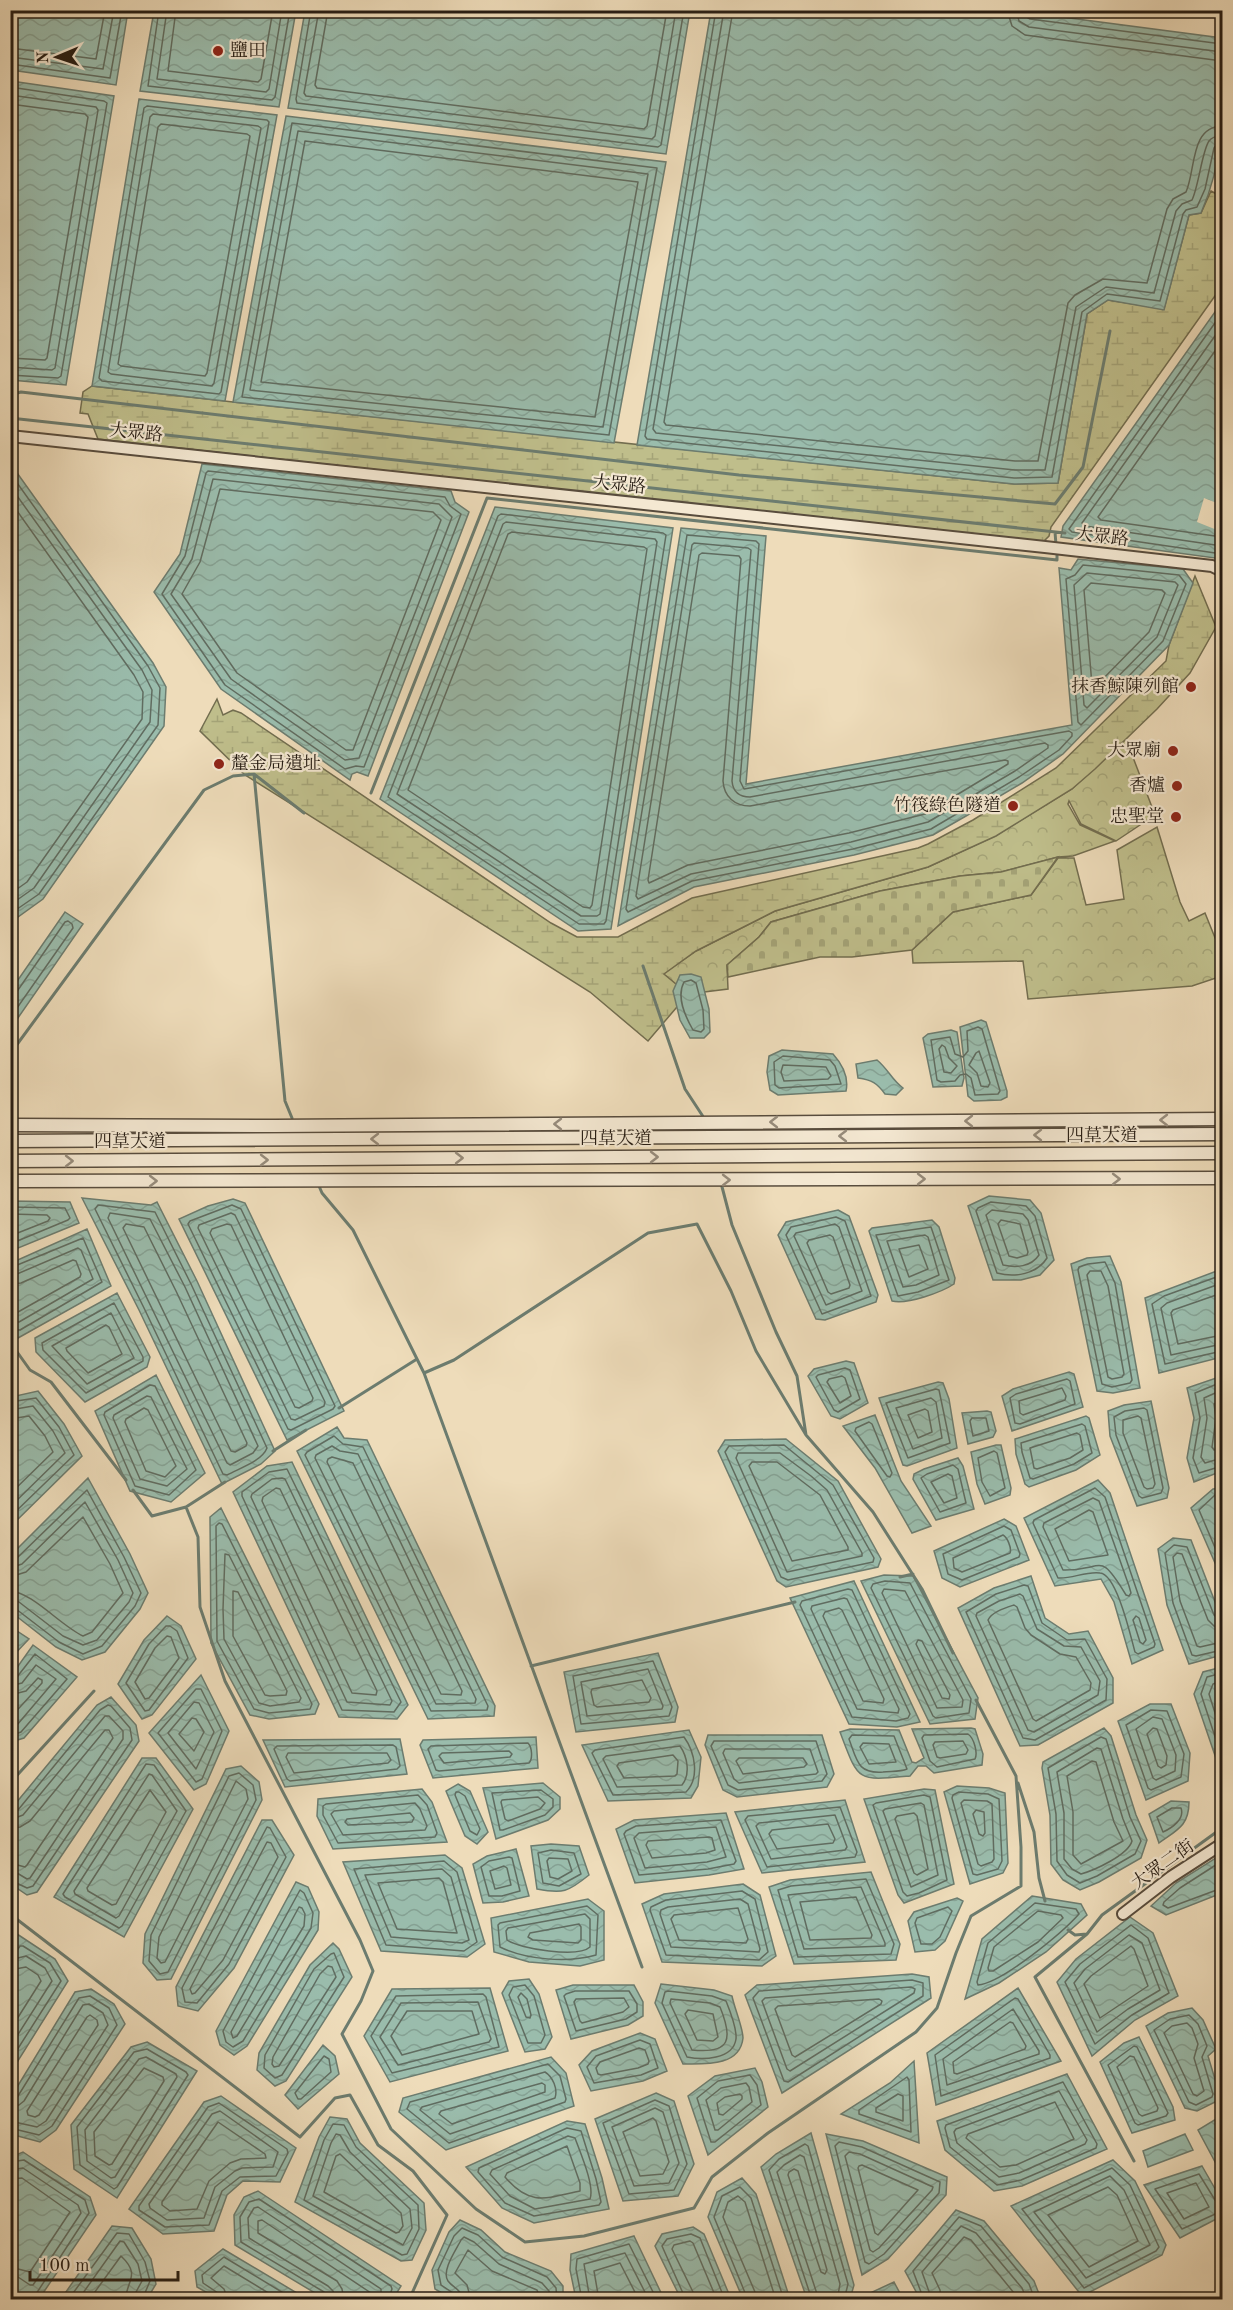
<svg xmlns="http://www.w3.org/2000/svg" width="1233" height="2310" viewBox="0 0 1233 2310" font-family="'Old Standard TT','Noto Serif TC',serif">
  <defs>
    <pattern id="forest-crowns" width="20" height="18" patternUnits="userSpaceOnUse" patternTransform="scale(1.5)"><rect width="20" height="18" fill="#bfbe8b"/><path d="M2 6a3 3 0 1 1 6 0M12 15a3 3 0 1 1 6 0" fill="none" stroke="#a4a377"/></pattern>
    <pattern id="wetland-marsh" width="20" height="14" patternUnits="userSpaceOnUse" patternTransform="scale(1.5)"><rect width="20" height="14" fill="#bfbe8b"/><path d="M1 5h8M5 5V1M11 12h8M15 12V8" fill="none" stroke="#a4a377"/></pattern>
    <pattern id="cemetery-stones" width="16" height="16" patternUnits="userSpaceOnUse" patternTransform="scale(1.5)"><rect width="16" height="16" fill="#bfbe8b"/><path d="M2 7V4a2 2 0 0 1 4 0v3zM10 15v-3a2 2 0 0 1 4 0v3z" fill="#a4a377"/></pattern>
    <pattern id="water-waves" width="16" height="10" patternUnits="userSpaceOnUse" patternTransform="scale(1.5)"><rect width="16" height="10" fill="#9abcac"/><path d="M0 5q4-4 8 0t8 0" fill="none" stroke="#85a193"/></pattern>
  </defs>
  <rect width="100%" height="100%" fill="#eedcba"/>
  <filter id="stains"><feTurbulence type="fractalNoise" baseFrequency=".00333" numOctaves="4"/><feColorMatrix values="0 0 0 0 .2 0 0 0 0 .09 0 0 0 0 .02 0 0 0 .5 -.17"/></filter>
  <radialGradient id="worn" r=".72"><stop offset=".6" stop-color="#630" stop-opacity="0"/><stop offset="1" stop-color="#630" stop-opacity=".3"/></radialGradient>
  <path fill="url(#forest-crowns)" stroke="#726d4f" stroke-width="1.5" d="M1126,739l29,76 -39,26 -35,-17 -12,-23 -1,3 12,21 35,16 -42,15 -15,1 -57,15 -41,4 -80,15 -109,31 -12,15 -32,28 1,24 -40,5 -25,-20 33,-23 79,-40 153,-44 67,-31 77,-47z
    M1157,827l23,75 9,19 16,-8 17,42v21l-30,10 -164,13 -5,-38 -110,2 -1,-13 41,-38 78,-17 27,-37h16l12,47 38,-6 -7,-49z"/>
  <path fill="url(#wetland-marsh)" stroke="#726d4f" stroke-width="1.5" d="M1211,191l11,6v89l-171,241 -2,9 -7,7 -944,-104 -10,-25 -8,-1 3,-21 9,-6 141,16 781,82 44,-1 29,-169 21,-14 56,9 25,-94 12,-2z
    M1195,576l21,51 -26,46 -33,36 -62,60 -23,20 -76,47 -68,31 -153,44 -79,40 -32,23 24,20 -40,47 -58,-49 -345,-217 -45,-44 17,-32 6,16 10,-5 8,3 310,210 26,14h41l74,-39 226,-50 10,-4 45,-24 83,-52 110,-107 3,-16z"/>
  <path fill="url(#cemetery-stones)" stroke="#726d4f" stroke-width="1.5" d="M1058,857l-27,38 -78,17 -41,38 -60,7h-32l-92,20 -1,-12 32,-28 12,-15 109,-31 80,-15 41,-4z"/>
  <path fill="url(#water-waves)" stroke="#6c7c6f" stroke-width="1.5" d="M11,10l117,1 -12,74 -105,-15z
    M1008,10l214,28c1,63 5,116 -21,175l-12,2 -25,95 -56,-10 -21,14 -29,169 -44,1 -377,-39 74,-434z
    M154,11h142l-17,96 -139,-16z
    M305,11h385l-24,143 -378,-46z
    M11,81l103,15 -48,289 -55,-5z
    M139,99l138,16 -52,286 -133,-15z
    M286,116l380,46 -52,281 -381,-41z
    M1222,302v257l-161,-22 2,-11z
    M10,463l143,200 13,24 -2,39 -121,173 -32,23z
    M202,464l249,27 4,11 14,10 -101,264 -11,-4 -5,2 -2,6 -129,-91 -67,-97 26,-38z
    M495,507l178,21 -62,401 -33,2 -198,-132z
    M681,528l85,8 -20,248 326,-59 -13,-157 12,2 7,-11 105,10 10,14 -24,62 -106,109 -41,29 -56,33 -33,19 -79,20 -160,32 -76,39z
    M65,912l18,12 -72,104v-38z
    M691,974l10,3 8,32 1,23 -6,6h-14l-10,-18 -7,-29 7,-16z
    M981,1020l5,2 21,69v6l-6,3 -27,1 -6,-5 -8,-69z
    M951,1030l6,2 7,46 -2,8 -29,1 -10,-49 5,-4z
    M782,1050l51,4c9,10 16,23 13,37l-68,4 -8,-5 -3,-18 2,-16z
    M877,1060c11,9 15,20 26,28l-7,7 -11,-1c-8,-11 -13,-14 -27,-16l-2,-14z
    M989,1196l41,4 11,13 13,47 -14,15 -19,5h-28l-25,-74z
    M82,1198l69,7 6,-3 40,79 78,170 -14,13 -39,20 -83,-174z
    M233,1199l12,4 99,208 -57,29 -108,-221 29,-13z
    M11,1201l59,1 9,21 -68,28z
    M838,1210l11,6 29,79 -2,7 -51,18 -9,-1 -38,-84 8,-13z
    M932,1220l7,7 16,51 -1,6c-12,8 -47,21 -62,17l-23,-70 3,-3z
    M87,1229l24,57 -93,52 -7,-5v-70z
    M1110,1256l11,26 19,106 -27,5 -16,-2 -26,-127 16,-6z
    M1222,1269v88l-63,16 -14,-75z
    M117,1293l33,64 -3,10 -62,35 -49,-50 -1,-14z
    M846,1361l8,2 14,40 -28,16 -9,-3 -23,-40 6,-7z
    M1069,1372l5,2 9,33 -71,24 -10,-35 11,-7z
    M156,1375l49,98 -34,29 -41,-11 -35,-80z
    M1222,1376v95l-28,11 -7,-24 7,-40 -7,-30z
    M938,1382l5,1 6,16 8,49 -50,18 -4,-1 -24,-67z
    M38,1391l26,33 18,32 -71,70v-129z
    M1151,1401l18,87 -2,10 -30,8 -27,-70 -2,-25 16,-6z
    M987,1411l4,1 5,19 -3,6 -25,7 -6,-31z
    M875,1415l26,66 30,45 -19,7 -37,-65 -32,-42z
    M1086,1416l3,2 11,37 -24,15 -47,17 -4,-3 -9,-30 -1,-15z
    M337,1427l7,11 23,2 128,266 -1,10 -66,3 -131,-268z
    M786,1439l52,42 43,78 -3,8 -92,20 -9,-6 -59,-130 7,-11z
    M996,1445h5l10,43 -1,7 -25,9 -8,-20 -6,-32z
    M958,1458l5,8 11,43 -38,11 -23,-41 1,-5 10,-5z
    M292,1462l116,243 -11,14 -58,-2 -106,-225 34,-26z
    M88,1478l42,76 18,39 -8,16 -35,43 -23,8 -26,-13 -45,-35 -1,-56z
    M1098,1480l12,13 53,157 -31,14 -18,-62 -13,-23 -46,7 -31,-68z
    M1222,1488v91l-31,-71 22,-19z
    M221,1508l98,196 -4,10 -46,5 -19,-4 -39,-72 -1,-126z
    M1004,1519l12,7 13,34 -69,27 -18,-9 -8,-27z
    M1173,1538l18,2 31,80v35l-33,9 -22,-59 -9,-56z
    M884,1575l29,1 65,122 -3,21 -45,5 -69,-143z
    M1031,1576l14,42 24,16 19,-3 25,47v25l-75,42 -18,1 -62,-138 36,-20z
    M854,1581l66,141 -23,5 -48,-3 -59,-126z
    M167,1616l14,10 15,33 -44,56 -10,4 -24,-35 26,-44z
    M11,1627l18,12 -18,19h-1z
    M33,1645l44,32 -53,61 -13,4v-66z
    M658,1653l20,54 -3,15 -99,10 -12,-60z
    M1222,1667v109l-28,-82 9,-22z
    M201,1675l28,56 -23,53 -12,6 -45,-57z
    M111,1697l25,28 3,16 -102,151 -10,3 -16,-11v-75l86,-104z
    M1150,1704h21l19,49 -2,28 -42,19 -28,-79z
    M971,1728l4,1 8,25 -1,11 -48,8 -8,-7h-8l-8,10c-54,5 -51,6 -70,-44l10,-3 49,1 13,32 4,1 8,-5 -12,-29z
    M1104,1728l7,8 25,79 11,25 -6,18 -42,24 -19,8 -17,-10 -12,-16 -1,-49 -8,-47 1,-6z
    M689,1730l12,27 -3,29 -7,12 -83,3 -26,-56z
    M708,1735h114l12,39 -7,13 -90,10 -14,-7 -18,-45z
    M536,1737l2,31 -105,10 -13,-33 3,-5z
    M400,1739l7,35 -122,13 -22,-47z
    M142,1758h14l37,51 -69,128 -70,-40z
    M241,1766l18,16 3,18 -91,179 -14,1 -14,-17 2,-29 81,-165z
    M543,1783l17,14v12l-12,11 -52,19 -13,-51z
    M458,1784l12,7 18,41 -11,12 -12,-8 -19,-45z
    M957,1786l32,2 16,5 3,70 -5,10 -33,11 -26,-92z
    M422,1789l10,13 15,40 -114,7 -16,-33 1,-17z
    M924,1789l11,1 19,94 -50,19 -6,-8 -34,-96z
    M845,1800l20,62 -103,11 -27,-61z
    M1171,1801l18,1c0,24 -12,28 -30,41l-10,-29z
    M726,1813l18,56 -35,6 -74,8 -19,-54 18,-9z
    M262,1820h10l22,35 -60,113 -36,43 -20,-5 -2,-19z
    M551,1844l28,2 10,29c-21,17 -26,19 -52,14l-6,-43z
    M516,1849l13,47 -26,6 -20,1 -10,-39 14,-8z
    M1222,1854v39l-56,22 -15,-9 25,-23z
    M445,1855l17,13 23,76 -18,13 -86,-6 -38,-89z
    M871,1872l29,72 -4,16 -102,4 -25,-77 21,-7z
    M296,1882l12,5 11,25 -1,18 -71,116 -13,9 -14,-10 -4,-14z
    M743,1884l17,11 16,61 -14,10 -100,-4 -20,-58 22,-10z
    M1032,1896l49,8 6,11 -41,37 -47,31 -34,16 17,-60z
    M957,1898l6,3 -18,40 -10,9 -20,2 -7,-31 6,-9z
    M588,1899l16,12v49l-24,6 -51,-4 -35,-10 -3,-34z
    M1130,1917l23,16 25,63 -43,24 -43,36 -35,-74 19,-23z
    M17,1934l38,25 13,22 -57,91 -1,-117z
    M333,1943l6,6 13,28 -66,104 -11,5 -18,-16 2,-17 51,-88z
    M912,1974l17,3 2,21 -149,95 -37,-98 12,-10z
    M529,1979l10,15 13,43 -7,12 -20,3 -23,-59 7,-12z
    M661,1984l53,6 18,6c2,11 11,32 11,42 -3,29 -39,26 -60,26l-28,-61z
    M573,1985h61l9,17v14l-15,9 -57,14 -15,-49z
    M490,1988l18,63 -118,31 -26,-46 28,-47z
    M1018,1988l43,73 -125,44 -9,-52z
    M91,1989l23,15 11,20 -69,106 -16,12 -26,-7 -3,-2v-36l64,-105z
    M1192,2008l11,12 13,29 -8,7 13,43 -24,12 -12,-3 -39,-82 22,-13z
    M640,2033l15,6 12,32 -24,10 -52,10 -12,-26 13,-14z
    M1139,2037l34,70 2,13 -43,13 -32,-71 24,-19z
    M147,2042l50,29 -80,127 -43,-29 -3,-44 60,-78z
    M323,2045l12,11 4,18 -41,35 -13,-14z
    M551,2057l15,16 8,33 -128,44 -47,-38 4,-14z
    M914,2061l5,82 -78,-29 49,-31z
    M755,2068l7,14 6,25 -60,48 -20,-59 27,-20z
    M1067,2074l40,75 -85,37 -28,5 -49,-41 -8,-29z
    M656,2093l18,8 20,63 -16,32 -55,5 -28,-82z
    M221,2096l75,52 -16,34 -37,-1 -16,14 -13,36 -51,3 -34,-25 75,-107z
    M330,2117l17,2 13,24 64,60 2,27 -14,30 -11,1 -106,-59 24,-65z
    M1216,2119l6,1v55l-24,-45z
    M567,2121l18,3 17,54 7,31 -75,14 -32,-15 -36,-41z
    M811,2133l43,152 -4,14h-43l-46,-132 15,-13z
    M826,2134l37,7 84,36 -1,18 -58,64 -26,16z
    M1185,2134l8,16 -45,17 -5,-16z
    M23,2152l67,45 6,18 -57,84h-13l-15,-11v-131z
    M1113,2160l22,21 31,64 -4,10 -80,41 -71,-90z
    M1202,2166l20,35v15l-42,22 -36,-53z
    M742,2178l14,16 34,105h-47l-35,-82 9,-25z
    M258,2191l143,95 -8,13h-68l-90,-54 -1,-30 10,-18z
    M956,2210l28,11 50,60 7,18h-121l-15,-28z
    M460,2220l21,10 24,22 46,19 12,15v13h-111l-17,-10 -3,-19 17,-38z
    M112,2226l20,2 19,31 5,25 -9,15h-86z
    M693,2227l11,7 27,65h-50l-26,-53 7,-12z
    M634,2236l30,63h-88l-6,-29 1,-16z
    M223,2249l84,50h-89l-21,-12 -2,-16z
    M894,2282l9,17h-38l5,-6z"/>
  <path fill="#eedcba" d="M1204,498l18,7v27l-25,-10z"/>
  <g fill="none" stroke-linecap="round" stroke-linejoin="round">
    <path stroke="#606c60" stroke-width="1.5" d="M159,10l-11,76 124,14 3,-3 15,-87
      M167,10l-10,69 109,13 3,-3 13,-79
      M176,10l-8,61 90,11 3,-3 12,-69
      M311,10l-15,89 1,4 361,44 3,-2 23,-135
      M319,10l-15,83 2,3 346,43 3,-3 21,-126
      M328,10l-13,75 2,3 327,41 3,-3 20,-116
      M716,10l-71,426 2,3 367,39 38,-1 30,-165 25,-18 53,7 23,-87 3,-4 11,-3 8,-18 9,-41 3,-4 5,-1
      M724,10l-71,419 3,4 359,37h30l31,-163 30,-20 48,6 22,-82 6,-7 10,-4c7,-15 10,-49 17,-59 4,-5 8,-5 13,-6
      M733,10l-69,412 2,3 349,36h23l30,-158 7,-8 28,-16 44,4 20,-74 6,-10 13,-7c10,-23 4,-65 36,-66
      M1007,10l5,16 13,9 197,26
      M1016,10l3,11 10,6 193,25
      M1024,10l1,6 5,3 192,25
      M10,48l86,11 9,-49
      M10,57l93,12 11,-59
      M10,64l100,14 12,-68
      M10,87l94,14 3,2 -46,273 -3,2 -48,-3
      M10,95l86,12 2,3 -43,258 -3,2 -42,-3
      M10,104l75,10 3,3 -41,241 -2,2 -35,-2
      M147,106l120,14 2,2 -48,270 -2,2 -117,-13 -3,-3 45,-270z
      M153,114l105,12 3,2 -47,255 -2,3 -101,-12 -3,-2 42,-255z
      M292,123l365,45 -48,267 -367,-38z
      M161,124l86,10 3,2 -43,237 -2,3 -84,-10 -3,-2 40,-237z
      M298,131l350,43 -45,253 -353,-37z
      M305,141l333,41 -43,235 -334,-35z
      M1222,313l-153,216 3,3 150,22
      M1222,326l-140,197 3,3 137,20
      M1222,341l-124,176 3,3 121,17
      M208,471l237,26 5,9 11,8 -97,253 -8,-1 -11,3 -120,-84 -63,-91 23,-38 21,-83z
      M10,473l138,193 12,22 -2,37 -119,169 -29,20
      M213,479l226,25 13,13 -93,241 -14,2 -114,-81 -60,-85 21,-35z
      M10,486l132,184 10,20 -2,32 -116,166 -24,17
      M220,489l213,23 8,8 -88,230h-7l-109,-77 -55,-79 18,-32z
      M10,501l124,174 9,17 -1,27 -115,163 -17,12
      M501,514l162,19 3,2 -60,386 -2,3h-25l-191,-127 110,-281z
      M506,522l149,17 2,3 -57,372 -3,2h-16l-184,-122 106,-270z
      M512,532l132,15 3,2 -55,356 -2,3 -7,-1 -175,-117 100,-256z
      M687,535l69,6 3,3 -19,237 4,8 325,-58 3,2v3l-13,14 -40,27 -88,52 -78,20 -161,32 -64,31 -2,-3z
      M694,543l54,5 3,2 -19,231c1,11 8,16 18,16l295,-54 3,2v3l-33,23 -87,51 -77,20 -160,32 -53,25 -2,-3 56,-351z
      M702,553l37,3 2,3 -18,222c1,16 12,25 27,25l255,-46 3,1v3l-83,50 -76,19 -161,32 -39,18 -1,-3 51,-325z
      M1083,565l96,10 7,9 -23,57 -82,84 -3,-3 -12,-143 9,-4z
      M1087,573l88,9 3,3 -21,52 -70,71 -3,-3 -10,-120z
      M1091,583l71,7 3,3 -16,39 -54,55 -3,-2 -8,-95z
      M691,980l5,3 7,27 1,19 -3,3 -8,-2c-8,-14 -17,-33 -9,-48z
      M10,993l8,-3 47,-68 3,-1 4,3 1,4 -63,90
      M978,1027l4,2 18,62 -2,3 -23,1 -4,-17 -5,-4 -6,1 -5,6 -14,1 -4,-2 -6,-40 19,-3 5,17 8,3 5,-6 -1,-20z
      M942,1045l3,2 4,11 8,8 -6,7 -7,-1 -5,-23z
      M979,1051l11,32 -2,4 -7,-1 -4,-13 -8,-8 7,-12z
      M783,1056l47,4 5,6 6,18 -62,4 -4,-3 -1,-23z
      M783,1065l43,2 5,9 -3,3 -44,2 -3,-9z
      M991,1202l35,4 9,10 12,42c-10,16 -32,20 -50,15l-21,-62 2,-3z
      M98,1205l57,7 36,72 76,164c-5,13 -27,20 -40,27l-4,-1 -79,-166 -49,-99z
      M232,1205l9,4 94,197 -2,3 -42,21 -3,-1 -100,-205 2,-3z
      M10,1207l55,1 5,10 -2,2 -58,24
      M992,1210l31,4 5,6 11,35c-8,12 -23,13 -36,10l-17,-50z
      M110,1213l40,6 35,68 73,159 -5,7 -23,12 -3,-2 -119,-245z
      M231,1213l4,2 90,187 -1,4 -29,14 -4,-1 -93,-191 1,-3z
      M10,1214l37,1 3,3 -2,3 -38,15
      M836,1217l9,4 26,75 -49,18 -36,-79 5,-8z
      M1001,1220l19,4 8,28 -1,3 -10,3 -8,-2 -11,-32z
      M126,1224l18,3 32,64 71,152 -1,3 -11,6 -4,-1 -108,-223z
      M227,1224l4,1 82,173 -1,3 -13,7 -4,-1 -85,-174 2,-4z
      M835,1224l4,3 23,64 -36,14 -32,-69 2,-3z
      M931,1227l18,53 -31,12 -20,4 -22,-61z
      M830,1235l3,2 17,48 -1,3 -18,6 -3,-2 -21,-49 2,-3z
      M925,1235l3,2 11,38 -23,10 -13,2 -16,-46z
      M919,1245l9,24 -19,8 -10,-28z
      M1105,1262l10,21 17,97 -2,3 -18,4 -10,-3 -24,-114 1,-3 9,-3z
      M10,1268l73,-30 19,44 -82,48 -10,-1
      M1101,1271l7,15 16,88 -2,3 -10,2 -4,-2 -21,-102 3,-4z
      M10,1275l7,-1 61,-26 3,2 12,29 -74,43 -9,-1
      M1222,1275l-58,21 -12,8 13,60 57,-13
      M1222,1283l-55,20 -6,5 10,47 51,-11
      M10,1284l11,-1 52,-23 3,1 5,13 -1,3 -62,35h-8
      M1222,1293l-49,17 -2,3 7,31 44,-9
      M114,1303l29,54v4l-57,32 -43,-43 -1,-7z
      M111,1313l23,45 -47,26 -35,-38z
      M106,1325l3,2 13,27 -34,19 -21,-22 -1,-3z
      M845,1368l5,2 10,29 -22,13 -4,-2 -18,-33 2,-2z
      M842,1376l3,2 6,18 -11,7 -13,-21 2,-3z
      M1067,1379l3,2 5,23 -55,20 -5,-1 -5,-25 6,-4z
      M1222,1382l-27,11 5,25 -7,40 6,15 23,-7
      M150,1385l5,1 41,84 -27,25 -34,-9 -31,-71 1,-3z
      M1062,1388l4,8 -1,4 -42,15 -3,-2 -1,-12z
      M936,1389l3,1 11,53 -42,15 -22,-55z
      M1222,1390l-18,8 3,20 -6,39 4,6 17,-5
      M147,1396l4,1 36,72 -20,17 -27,-7 -27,-61 1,-3z
      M931,1398l5,4 6,36 -29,11 -17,-41z
      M1222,1400l-8,4 2,14 -4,29 2,3 8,-1
      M10,1402l26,-4 23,29 15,28 -64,62
      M144,1408l4,2 28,56 -11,11 -19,-6 -21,-49 1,-3z
      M1144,1408l3,2 16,78 -2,5 -19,5 -3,-2 -23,-61 -2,-18 11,-6z
      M925,1409l3,2 4,21 -14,6 -10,-23z
      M10,1410l23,-4 20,25 12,22 -55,54
      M1138,1416l3,2 14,66 -2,4 -6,1 -3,-2 -21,-54v-13z
      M972,1418h14l3,13 -16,5 -3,-15z
      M10,1419l19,-3 16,20 8,16 -43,42
      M869,1422l3,2 20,49 -2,4 -3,-1 -32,-45 1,-3z
      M1082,1424l3,2 7,27 -18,11 -41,15 -3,-1 -8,-26 -1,-9z
      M1077,1433l3,2 3,15 -13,8 -33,11 -3,-1 -4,-20z
      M334,1436l9,8 20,3 125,259 -1,4 -56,1 -126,-256 2,-3z
      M784,1445l49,40 41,73 -1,4 -85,18 -7,-3 -56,-125 4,-6z
      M332,1446l8,5 18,3 118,245 -1,4 -39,1 -121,-246 1,-3z
      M994,1451l3,2 8,35 -15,8 -8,-14 -4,-24z
      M738,1453h42l31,23 16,14 35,63v3l-75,16 -51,-114z
      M332,1457l21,6 109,228 -1,4 -20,-1 -114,-232 1,-3z
      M752,1462h25l43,33 28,52v3l-56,11 -43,-95z
      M953,1465l5,4 8,34 -26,9 -19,-34 6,-4z
      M287,1469l114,233 -7,10 -52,-2 -100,-214v-4l27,-20z
      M948,1474l4,2 5,22 -13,5 -13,-21z
      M282,1478l3,1 107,222 -2,4 -43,-3 -96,-205 1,-3 20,-15z
      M276,1488l4,1 97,202 -1,4 -24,-2 -90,-192 1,-4z
      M1095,1488l10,9 50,147 -1,3 -16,7 -3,-2c-4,-14 -18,-78 -35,-79 -14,-2 -28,6 -42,5l-25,-55 1,-3z
      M1222,1494l-7,1 -16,15 23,54
      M1093,1498l6,3 30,85 2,7 -2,3 -3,-1c-28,-46 -21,-24 -63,-25l-20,-43 1,-4z
      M1089,1510l4,2 15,43 -39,6 -14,-32z
      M219,1523l3,1 90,180 -2,5 -41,4 -15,-4 -37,-68 -1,-115z
      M1004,1526l7,4 9,24 -1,3 -57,23 -14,-6 -5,-20z
      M1003,1535c4,2 9,13 7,18l-48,19 -8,-4 -1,-10z
      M225,1554l4,1 72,143 -2,4 -29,4 -11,-3 -35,-64 -1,-30z
      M10,1560l7,-2 70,-68 37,67 17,36 -6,13 -33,40 -19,8 -24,-12 -43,-33 -6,-1
      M10,1568l12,-4 63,-62 33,58 15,33 -4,9 -32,38 -14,5 -20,-9 -44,-34 -9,-2
      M10,1577l16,-5 57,-55 27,47 13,29 -31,39 -9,4c-22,-10 -51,-44 -73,-45
      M885,1581l25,2 61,116 -2,14 -33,5 -3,-2 -62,-128 2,-4z
      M1024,1585l4,1 14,37 25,17 18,-1 22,40 -1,21 -71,40 -12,-2 -57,-126 30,-18z
      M848,1589l4,1 58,124 -2,4 -12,3 -44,-4 -52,-112 2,-4z
      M884,1589l21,2 58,109 -1,7 -25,1 -55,-115z
      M233,1591l5,1 49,99 -1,4 -16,1 -5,-1 -32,-59z
      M1020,1594l3,2 14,33 27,17 17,1 19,34 -2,14 -64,37 -6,-2 -52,-114 1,-3 22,-12z
      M844,1598l3,1 52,110 -1,4 -41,-4 -46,-100 1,-3z
      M1014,1605l3,2 8,21 6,7 29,19 16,3 15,26 -1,7 -54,31 -3,-2 -45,-99c4,-8 17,-12 26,-15z
      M839,1608l3,2 42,89 -1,4 -20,-2 -40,-85 2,-4z
      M1136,1616l3,2 7,22 -3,4 -3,-2 -7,-22z
      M1222,1620l-4,-1 -4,-4 -27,-68 -13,-2 -9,8 8,50 19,52 4,1 26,-6
      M170,1626l7,5 11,27 -39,52 -4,1 -19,-28 23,-39 17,-18z
      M1222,1627l-8,-1 -6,-6 -26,-66 -5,-1 -4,4 7,44 17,45 3,1 22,-5
      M167,1636l4,1 8,21 -30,40 -4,1 -10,-17 20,-34z
      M918,1640l4,1 28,54 -1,4 -7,-1 -26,-54z
      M653,1661l19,46 -3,9 -88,8 -8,-48z
      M648,1669l15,37 -1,3 -75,7 -6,-34z
      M1222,1673l-15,4 -6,17 21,64
      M10,1679l7,-2 18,-23 32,25 -46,53 -11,4
      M642,1680l9,18 -2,4 -52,5 -3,-2 -3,-13 1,-3z
      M1222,1681l-9,3 -4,10 13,41
      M10,1686l12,-3 14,-18 20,14 -39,46 -7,3
      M196,1689h5l21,42 -20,48 -6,3 -38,-49z
      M10,1695l16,-4 12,-13 4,2v3l-32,35
      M194,1702l5,1 15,29 -18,37 -28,-36z
      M1151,1710l16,1 17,43 -3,23 -30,13 -3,-2 -22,-63z
      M1153,1717l9,2 14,36 -1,16 -19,9 -3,-2 -17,-49z
      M192,1718l4,1 8,13 -10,19 -15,-17z
      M1153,1728l4,1 10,27 -1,9 -5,3 -3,-2 -11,-32z
      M968,1734c6,4 10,19 7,25l-38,8 -7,-6 -8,-23 2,-3z
      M852,1735l42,1 13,33c-7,3 -16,2 -24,3 -26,2 -26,-12 -34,-33z
      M684,1737c11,15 16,41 2,55l-73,3 -21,-42 3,-3z
      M1101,1737l5,2 24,78 11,24 -6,13 -38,22 -17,7 -13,-8 -10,-14 -1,-47 -8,-46z
      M714,1741h102l11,33 -5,7 -84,9 -10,-5 -17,-39z
      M963,1741l5,9 -2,4 -26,4 -3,-1 -4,-12 2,-3z
      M528,1743c4,4 5,16 1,20l-90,8 -3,-1 -8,-21 3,-3z
      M863,1743l26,1 7,18 -27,2 -9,-17z
      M393,1745l3,2 4,19 -3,3 -107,12 -3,-2 -13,-30 3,-3z
      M680,1746c7,10 11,28 2,39l-65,2 -14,-28 3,-3z
      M1097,1748l4,1 22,70 9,22c-4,14 -37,29 -51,33l-9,-5 -8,-10v-46l-7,-41z
      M725,1749h85l8,23 -2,2 -77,9 -5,-4 -11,-26z
      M509,1751l3,3 -2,3 -66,6 -5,-7 3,-3z
      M288,1753h99l4,7 -3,3 -94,10 -8,-16z
      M673,1755l5,6 -1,13 -2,2 -51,2 -7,-12 2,-3z
      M739,1758h64l4,6 -3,3 -61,7 -7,-13z
      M1092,1761l4,1 18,60 9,19 -42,23 -8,-9v-43l-6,-36z
      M146,1764l8,1 32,46 -64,115 -3,2 -54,-31 -2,-3z
      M239,1773l14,12 3,15 -88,172 -8,2 -11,-13 2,-26 78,-159z
      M149,1774l3,1 25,36 -58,105 -3,2 -41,-24 -1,-3z
      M236,1781l10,8 2,10 -83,163 -4,1 -4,-5 2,-21z
      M150,1790l16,22 -50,92 -4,1 -24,-14 -1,-3z
      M541,1790l12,9v8l-8,8 -42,15h-3l-8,-37z
      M456,1792h3l6,4 15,33 -3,6 -7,-4 -15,-36z
      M959,1792l29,2 11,5 3,62 -4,8 -21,6 -4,-1 -21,-76 1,-3z
      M418,1795l9,10 10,28 -2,4 -97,6 -15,-28v-9l3,-2z
      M924,1795l6,2 17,83 -28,13 -12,3 -4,-4 -30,-87 3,-2z
      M538,1797l7,6 -5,6 -32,12 -3,-2 -4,-17 1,-2z
      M964,1800l23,1 5,3 2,55 -2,3 -11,4 -3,-2 -17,-61z
      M415,1803l5,6 7,17 -2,4 -82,5 -12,-21 3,-3z
      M921,1803l3,2 14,70 -27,12 -28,-76 2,-2z
      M840,1807l17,45 -2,5 -88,10 -22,-47 3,-4z
      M1172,1808h9c4,11 -9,20 -18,24l-6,-15z
      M976,1810l8,2 1,21 -2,3 -4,-2 -6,-20z
      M10,1812l8,-2 82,-100 8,-5 3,1 19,22 2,12 -99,146 -6,2 -17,-8
      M410,1813l4,5 -2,4 -64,3 -3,-3 2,-3z
      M914,1813l3,3 11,53 -11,6 -3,-2 -19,-54 2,-3z
      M835,1815l12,32 -2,3 -74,9 -15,-33 3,-3z
      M10,1820l13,-5 82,-99h4l14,15v8l-93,139 -3,1 -10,-6 -7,-1
      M721,1820l15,41 -2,3 -26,5 -69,6 -15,-41 2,-3 10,-5z
      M828,1824l7,15 -2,4 -56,6 -8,-15 3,-4z
      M267,1827l3,1 16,29 -57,107 -32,39 -12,-1 -3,-14z
      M716,1827l10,30 -19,5 -62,6 -11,-30 5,-5z
      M10,1829l10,-2 10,-6 75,-91h4l4,8 -86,127 -2,2 -15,-4
      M709,1837l3,1 3,12 -9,3 -54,5 -6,-13 2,-4z
      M267,1842l4,1 7,14 -55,103 -28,33 -3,1 -2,-5z
      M551,1850l23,3 7,21 -22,12 -16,-3 -5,-30z
      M509,1857l3,1 8,33 -18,5h-13l-8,-29 8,-6z
      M549,1858l19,1 4,12 -14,8 -8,-2 -3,-16z
      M444,1861l13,11 20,70 -13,9 -78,-6 -32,-76z
      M1222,1861l-42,27 -16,14 -1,3 5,3 54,-20
      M504,1866l3,2 4,17 -16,4 -5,-18z
      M442,1869l9,8 18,63 -7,3 -71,-6 -26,-62z
      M439,1878l4,4 14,51 -60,-4 -19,-46z
      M866,1879l28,65 -3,10 -93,3 -20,-67 13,-4z
      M861,1887l24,56v3l-81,3 -16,-54z
      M300,1890l4,3 9,20 -2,15 -68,113 -10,6 -7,-5 -3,-11z
      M742,1891l13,8 13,53 -9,8 -93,-5 -16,-45 1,-3 15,-7z
      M856,1897l16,38 -1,3 -61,2 -10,-38z
      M740,1899l8,5 12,45 -1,3 -88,-5 -11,-33 1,-4 7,-3z
      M1035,1903l41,6 3,5c-17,19 -77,69 -101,71l-1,-3 11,-39z
      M587,1906l11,9 -2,40c-28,8 -70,5 -96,-8l-2,-22 2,-2z
      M299,1907l3,1 3,6 -1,12 -67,110 -4,2 -2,-6z
      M948,1907l4,4 -12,26 -8,7h-11l-6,-21 2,-5z
      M738,1908l10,31 -2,4 -67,-3 -8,-21 3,-4z
      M1038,1911l23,4 2,3 -25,24 -45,29h-4l-1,-3 6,-21z
      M585,1914l5,5v28c-12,11 -70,2 -83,-7l-1,-9 2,-3z
      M579,1924l2,3v13l-3,3 -45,-3 -5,-3 2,-4z
      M1131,1925l17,13 21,55 -37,22 -37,29 -30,-62 15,-18z
      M1129,1935l13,8 18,47 -32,19 -31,23 -23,-49 11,-14z
      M1131,1946l3,3 14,37 -48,32 -16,-34 7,-8z
      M10,1953l6,-1 4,-6h3l27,17 11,18 -51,80
      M334,1953l10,24 -62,98 -7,3 -11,-10 1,-13 49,-86 17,-15z
      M10,1960l16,-4 19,12 7,13 -42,66
      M328,1966l4,1 4,10 -57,89 -5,1 -2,-3 1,-7 47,-83z
      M10,1970l16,-3 12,8 3,6 -31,49
      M912,1980l11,3v13l-135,86 -4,-1 -31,-83 6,-7z
      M525,1985l9,11 11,39 -4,8h-13l-19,-48 4,-8z
      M911,1987l4,2 -1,4 -124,78 -3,-2 -25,-68 3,-3z
      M575,1991h54l8,13v8l-11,7 -50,12 -12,-35 2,-2z
      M668,1991l44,5 14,5c4,10 11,27 10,38 -3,21 -34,21 -49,18l-25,-54 3,-11z
      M521,1993l6,6 4,16 -1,3 -4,-1 -8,-20z
      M483,1994l3,3 13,50 -107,26 -21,-37 25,-40z
      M624,1998l5,9 -6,5 -41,11 -2,-2 -6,-19 2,-3z
      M1015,1998l3,1 32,56v3l-109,38 -6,-41z
      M671,1999l39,4 10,4c13,32 11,47 -28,43l-22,-47z
      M879,1999l3,2 -1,3 -86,53 -3,-2 -17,-46 3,-3z
      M478,2002l13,37 -2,3 -91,23 -18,-28 21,-34z
      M1013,2009l26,42v3l-92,31 -4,-26z
      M688,2010l25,4 5,23 -5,4 -16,-1 -12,-26z
      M407,2011h65l7,23 -77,21 -11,-19z
      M90,2015l7,5 1,5 -59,90 -4,2 -7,-2 -1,-4 60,-94z
      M1189,2015l9,9 9,22 -5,11 11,37 -1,3 -16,8 -7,-3 -35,-72 16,-11z
      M1010,2022l3,1 13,23 -1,3 -68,25 -3,-1 -1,-11z
      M1187,2023l5,5 6,16 -4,14 10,33 -7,5 -4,-2 -29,-61 8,-7z
      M640,2040l10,4 8,24 -17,7 -47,8 -7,-16 9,-11z
      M1134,2046l3,1 31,66 -2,3 -28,9 -3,-2 -27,-58z
      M639,2048l6,2 4,11 -1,3 -10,4 -37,7 -3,-1 -2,-6 4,-6z
      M147,2049l39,23 2,3 -71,112 -3,2 -34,-24 -3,-38 57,-75z
      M324,2056l5,3 2,13 -30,27h-3l-3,-6z
      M1130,2056l4,1 24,51 -1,3 -15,5 -3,-2 -22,-47z
      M146,2057l30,17 1,3 -62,100 -4,1 -24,-17 -2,-31 54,-71z
      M548,2064l12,12 6,23 -1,3 -116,41 -42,-34 3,-7z
      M144,2068l19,9 1,4 -52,83 -3,1 -14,-9 -1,-24z
      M545,2072c8,5 13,17 10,26l-105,36 -30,-24 2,-3z
      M750,2075l7,10 4,20 -46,37h-4l-14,-44 21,-17z
      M907,2077l2,3 2,52 -52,-18v-4z
      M1063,2082l34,62 -1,4 -75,32 -24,5 -47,-38 -5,-19 1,-3z
      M542,2083l3,2v7l-93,32 -13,-10 2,-3z
      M746,2083l3,4 3,15 -34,28h-3l-9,-30 15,-12z
      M1059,2091l28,49 -2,4 -66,29 -20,4 -42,-34 -3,-11 2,-3z
      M740,2094l2,2v3l-19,16 -4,-1 -2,-11 8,-6z
      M898,2094l5,2v25l-27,-9v-4z
      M10,2099l8,-3 61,-98 11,-2 19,12 8,17 -65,101 -13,9 -29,-7
      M655,2100l14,6 18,58 -13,26 -45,4 -26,-71z
      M1055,2102l19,37 -58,26 -16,2 -34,-29 2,-4z
      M219,2103l68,46 1,4 -12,23 -36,1 -18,14 -13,34 -44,2 -26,-17v-4l69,-99z
      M10,2107l9,-2 5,-4 59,-96 6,-1 14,9 5,12 -62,96 -9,6 -27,-6
      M655,2108l8,4 16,51 -10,20 -35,3 -22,-59z
      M220,2111l58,41 -5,15 -31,1 -7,3 -20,16 -11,31 -37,2 -17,-12 -1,-4 63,-90z
      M653,2118l3,3 13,41 -6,12 -23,2 -17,-44z
      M218,2122l47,32 1,4 -25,1 -11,4 -21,18 -12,28 -27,2 -8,-6v-3z
      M333,2124l11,1 12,22 62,58 1,24 -12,25 -5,1 -98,-55 20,-60z
      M567,2128l14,3 15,48 5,23 -2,3 -65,11 -29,-13 -27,-31 1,-4z
      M336,2134l4,1 10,17 60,57 2,19 -9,17 -90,-49 18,-53z
      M568,2136l7,2c5,14 20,48 15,61l-55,10 -25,-13 -20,-22 2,-4z
      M839,2142l23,5 78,35 -1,11 -55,61 -15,10 -4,-2 -30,-116z
      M567,2146l13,37v8c-33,7 -50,16 -75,-14l2,-4z
      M849,2152l11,2 73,33 -1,3 -53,58 -6,4 -3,-2 -25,-94z
      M340,2154l61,59 2,13 -4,6 -3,1 -72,-41 12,-36z
      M10,2162l14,-2 61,40 4,13 -53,81 -1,6
      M862,2165l56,25 -40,45 -3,-2 -17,-65 1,-2z
      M1112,2168l18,17 29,62 -3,4 -72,37 -62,-79z
      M794,2169l4,2 29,99 -2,4 -4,-2 -33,-97 1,-3z
      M10,2170l13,-2 55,37 3,8 -48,72h-3l-12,-8 -8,-1
      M1110,2176l14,14 26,55 -64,33 -52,-66z
      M10,2179l12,-1 48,34 -40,60 -20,-5
      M1196,2183l13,24 -25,12 -17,-26z
      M1108,2187l9,8 21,46 -49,26 -41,-52z
      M1222,2203l-7,-3 -16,-26 -44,15 27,40 40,-18
      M68,2300l49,-67 12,1 16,28 5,19 -8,19
      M78,2300l42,-59 4,1 14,22 4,17 -6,11 -1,8
      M89,2300l32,-44c20,19 6,24 4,44
      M220,2300l-2,-7 -15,-10 -1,-8 22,-18 71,43
      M228,2300l-4,-11 -13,-11 13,-12 56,34
      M327,2300l-3,-8 -83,-50 -1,-25 9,-15 10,-3 132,87 1,3 -4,11
      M335,2300l-2,-9 -5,-5 -79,-48 -1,-20 6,-10 4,-1 123,82v11
      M344,2300l-2,-11 -5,-8 -79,-48v-12l4,-1 109,73 1,7
      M454,2300l-1,-7 -12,-8 -3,-15 16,-34 8,-8 16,7 24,22 45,20 9,11 1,12
      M462,2300c-1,-12 -8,-11 -14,-19 -7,-10 8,-31 13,-41l3,-3 10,5 25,22 43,19 7,8 1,9
      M471,2300l-4,-15 -12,-12 13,-23 24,21 45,19 4,10
      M582,2300l-6,-31 1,-10 52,-15 28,56
      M590,2300l-6,-36 41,-11 24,47
      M599,2300l-5,-29 26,-8 19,37
      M686,2300l-24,-54 5,-7 24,-5 9,4 25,62
      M694,2300l-1,-8 -21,-43 2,-4 16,-4 3,2 24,57
      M748,2300l-34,-83 8,-21 18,-9 11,11 33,102
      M756,2300l-1,-8 -32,-75 5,-15 10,-6 7,6 31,98
      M812,2300l-43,-130 10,-11 26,-15 3,2 40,138 -4,16
      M819,2300l-42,-128 7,-7 16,-10 4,2 36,127 -3,16
      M924,2300l-11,-29 46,-54 22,9 48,58 6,16
      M932,2300l-10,-28 39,-46 15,7 46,55 5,12
      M941,2300l-1,-10 -8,-17 32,-36 7,3 43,53 3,7"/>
    <path stroke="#6c7c6f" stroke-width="3" d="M10,395l11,-3 718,83 316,29 28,-37 27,-136
      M10,418l1055,115
      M1055,532l1,13
      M254,774l31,327 7,17
      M371,793l116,-295 570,62v-9
      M643,966l42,123 19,29
      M10,1054l194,-264 29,-14 21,-2 50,39
      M721,1183l11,42 44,107 21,44 9,59 67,77 49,77 31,64
      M319,1186l3,7 31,37 64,129
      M10,1342l20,28 21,12 75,98
      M424,1373l218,594
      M339,1408l78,-49 7,14 30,-13 194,-127 49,-9 34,67 25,60 50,84
      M273,1451l33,-21
      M133,1490l19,26 34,-9 39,-25
      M186,1507l12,30 2,70 25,74 135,259 13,31 -12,30 -19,33 49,95 85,80 49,33 59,-6 110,-28 18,-31 56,-44 148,-101 21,-24 19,-55 15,-37 50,-30v-39l-5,-71
      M900,1577l13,-3
      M531,1666l264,-64
      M976,1700l40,76
      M10,1783l84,-92
      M1018,1783l16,49 5,46 6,23
      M10,1914l290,223 35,-39 15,-3 28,50 35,26 34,44 -38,85
      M1068,1930l7,5 12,-1
      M1134,2161l-99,-184 52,-43 15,-19 120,-87"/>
    <defs>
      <path id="minor" d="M10,436l1035,111 167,19 10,5
        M1123,1914l48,-37 51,-33
        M1217,2300l5,-7"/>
      <path id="tertiary" d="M10,1125l265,1 947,-7
        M10,1141l1212,-7
        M10,1161l1212,-8
        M10,1181l1212,-3"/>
    </defs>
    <use href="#minor" stroke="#584c3d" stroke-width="14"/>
    <use href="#tertiary" stroke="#584c3d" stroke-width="15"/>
    <use href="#minor" stroke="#f4e8d2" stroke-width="10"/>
    <use href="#tertiary" stroke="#f4e8d2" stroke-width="12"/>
  </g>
  <defs><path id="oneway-chevron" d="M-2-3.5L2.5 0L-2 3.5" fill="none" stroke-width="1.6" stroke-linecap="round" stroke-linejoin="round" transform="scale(1.5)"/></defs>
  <g stroke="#978c7c">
    <use href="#oneway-chevron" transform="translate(1164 1120) rotate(180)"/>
    <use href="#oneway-chevron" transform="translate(969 1121) rotate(180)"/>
    <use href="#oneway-chevron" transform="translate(774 1122) rotate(180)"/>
    <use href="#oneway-chevron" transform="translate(558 1124) rotate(180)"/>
    <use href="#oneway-chevron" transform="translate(1038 1135) rotate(180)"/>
    <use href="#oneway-chevron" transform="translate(843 1136) rotate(180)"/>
    <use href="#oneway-chevron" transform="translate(375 1139) rotate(180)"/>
    <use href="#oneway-chevron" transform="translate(654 1157)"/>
    <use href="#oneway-chevron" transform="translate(459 1158)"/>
    <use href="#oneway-chevron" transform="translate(264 1160)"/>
    <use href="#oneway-chevron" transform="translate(69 1161)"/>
    <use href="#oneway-chevron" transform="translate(921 1179)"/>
    <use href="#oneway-chevron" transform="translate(1116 1179)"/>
    <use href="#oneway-chevron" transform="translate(726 1180)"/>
    <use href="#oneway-chevron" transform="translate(153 1181)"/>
  </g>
  <g fill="#8f2418" stroke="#f4e8d2" stroke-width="2">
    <circle cx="218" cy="51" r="6"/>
    <circle cx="1191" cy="687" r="6"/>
    <circle cx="1173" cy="751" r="6"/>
    <circle cx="219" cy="764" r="6"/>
    <circle cx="1177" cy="786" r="6"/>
    <circle cx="1013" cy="806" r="6"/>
    <circle cx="1176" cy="817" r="6"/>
  </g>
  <g text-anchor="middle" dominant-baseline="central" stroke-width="4.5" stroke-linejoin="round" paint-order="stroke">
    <g font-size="18" fill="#261c13" stroke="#f4e8d2" text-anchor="end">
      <text x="230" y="51" text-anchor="start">鹽田</text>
      <text x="1179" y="687">抹香鯨陳列館</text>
      <text x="1161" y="751">大眾廟</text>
      <text x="231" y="764" text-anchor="start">釐金局遺址</text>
      <text x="1165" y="786">香爐</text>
      <text x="1001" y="806">竹筏綠色隧道</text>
      <text x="1164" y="817">忠聖堂</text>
    </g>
    <g font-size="18" fill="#261c13" stroke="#f4e8d2">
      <text transform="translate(136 433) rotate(6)">大眾路</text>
      <text transform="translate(619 485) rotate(6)">大眾路</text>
      <text transform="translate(1102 537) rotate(7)">大眾路</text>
      <text x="1102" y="1136">四草大道</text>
      <text x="616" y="1139">四草大道</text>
      <text x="130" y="1142">四草大道</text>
      <text transform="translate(1163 1865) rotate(-35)">大眾二街</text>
    </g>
  </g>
  <rect width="1233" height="2310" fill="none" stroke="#eedcba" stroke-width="36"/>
  <rect x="12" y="12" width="1209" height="2286" fill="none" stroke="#261c13" stroke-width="3"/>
  <rect x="18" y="18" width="1197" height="2274" fill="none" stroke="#261c13" stroke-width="1.5"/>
  <g transform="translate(57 57) rotate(268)" stroke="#f4e8d2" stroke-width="4.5" paint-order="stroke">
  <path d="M0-4.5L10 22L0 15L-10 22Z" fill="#261c13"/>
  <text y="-9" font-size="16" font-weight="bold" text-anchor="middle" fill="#261c13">N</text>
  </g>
  <path d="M30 2271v9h148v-9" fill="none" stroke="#261c13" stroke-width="3"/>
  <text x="39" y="2271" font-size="18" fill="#261c13" stroke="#f4e8d2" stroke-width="4.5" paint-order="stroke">100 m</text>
  <rect width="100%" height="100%" filter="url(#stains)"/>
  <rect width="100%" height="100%" fill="url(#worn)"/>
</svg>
